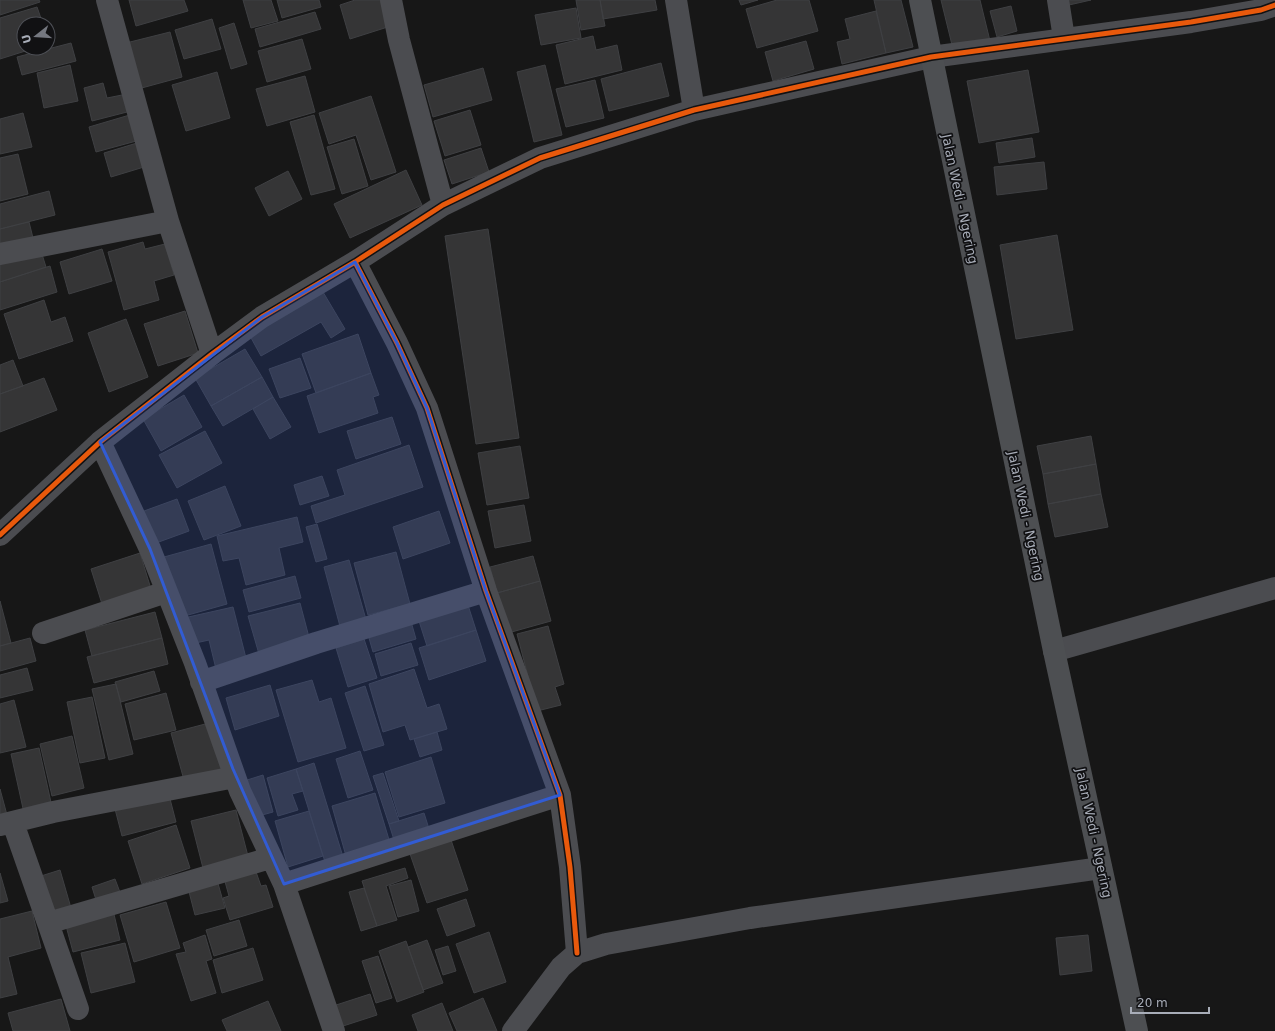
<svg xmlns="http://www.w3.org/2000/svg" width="1275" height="1031" viewBox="0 0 1275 1031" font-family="'DejaVu Sans',sans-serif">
  <rect width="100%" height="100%" fill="#171717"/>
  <path fill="#353536" stroke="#3f4043" d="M0,0h39l1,2 -40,13z
    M129,0h55l4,11 -52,15z
    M243,0h28l7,21 -27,7z
    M277,0h42l2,7 -39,11z
    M355,0h31l8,25 -44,14 -10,-34z
    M576,0h24l5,26 -24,4z
    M600,0h55l2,10 -54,9z
    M739,0h19l-17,5z
    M777,0h32l9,31 -61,17 -11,-39z
    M874,0h27l12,47 -27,6z
    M941,0h39l10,41 -37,8z
    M1067,0h24l-22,5z
    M1011,6l6,25 -20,6 -7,-26z
    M37,7l6,17h-19v24h11l-35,11v-41z
    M576,8l5,30 -40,7 -6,-30z
    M876,11l10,42 -44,11 -5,-22 13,-3 -5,-20z
    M315,12l6,17 -61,18 -5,-18z
    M212,19l9,30 -37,10 -9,-29z
    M234,23l13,41 -16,5 -12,-41z
    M170,32l12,45 -44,12 -12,-46z
    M593,36l3,14 21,-5 5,25 -57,14 -9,-39z
    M302,39l9,30 -44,13 -9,-31z
    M806,41l8,28 -41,12 -8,-29z
    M71,43l5,18 -54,14 -5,-18z
    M661,63l8,33 -60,15 -8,-32z
    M70,65l8,36 -34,7 -7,-35z
    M545,65l17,70 -28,7 -17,-70z
    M483,68l9,32 -59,17 -9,-32z
    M1028,70l11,62 -60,11 -12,-62z
    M217,72l13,46 -44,13 -14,-46z
    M305,76l10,36 -48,14 -11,-37z
    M595,80l9,38 -38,9 -10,-38z
    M103,83l4,15 20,-4 4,17 -39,10 -8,-33z
    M371,96l25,76 -25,8 -15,-45 -27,9 -10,-31z
    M470,110l11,35 -36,11 -11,-35z
    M23,113l9,34 -32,7v-35z
    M133,114l7,26 -44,12 -7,-25z
    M314,115l21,74 -24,6 -21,-73z
    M1032,138l3,19 -36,6 -3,-20z
    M354,139l14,47 -26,8 -15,-47z
    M137,143l7,24 -33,10 -7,-24z
    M481,148l8,24 -37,12 -8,-24z
    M18,154l10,40 -28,7v-43z
    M1044,162l3,27 -50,6 -3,-28z
    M406,170l16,35 -72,33 -16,-34z
    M288,171l14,28 -33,17 -14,-28z
    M49,191l6,24 -55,14v-25z
    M29,222l4,16 -33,9v-18z
    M488,229l31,209 -43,6 -31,-208z
    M1057,235l16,95 -57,9 -16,-94z
    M143,242l2,7 20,-5 9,31 -20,6 5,19 -35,10 -16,-58z
    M102,249l10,32 -43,13 -9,-32z
    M41,251l5,16 -46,15v-19z
    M50,266l7,26 -57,18v-28z
    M323,292l22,37 -14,9 -10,-16 -60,34 -11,-20z
    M44,300l7,22 14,-5 8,24 -54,18 -15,-45z
    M185,311l13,42 -40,13 -14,-42z
    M126,319l22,58 -39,15 -21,-59z
    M358,334l13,39 -55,20 -14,-39z
    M245,349l17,28 -51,29 -16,-28z
    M300,358l11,30 -31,10 -11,-29z
    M13,360l10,26 -23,8v-29z
    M371,373l8,22 -6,2 5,16 -59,20 -12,-37z
    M262,377l11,20 -50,29 -12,-20z
    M44,378l13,32 -57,22v-38z
    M184,395l18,32 -41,24 -18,-32z
    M273,397l18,30 -21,12 -17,-30z
    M392,417l9,27 -45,15 -9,-28z
    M205,431l17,32 -45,25 -18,-33z
    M1091,436l5,28 -53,10 -6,-28z
    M409,445l14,42 -107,36 -5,-17 34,-11 -8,-25z
    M520,446l9,52 -42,7 -9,-52z
    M1096,464l5,30 -53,10 -5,-30z
    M322,476l7,20 -29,9 -6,-20z
    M225,486l16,40 -37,14 -16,-39z
    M1101,494l7,33 -53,10 -7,-33z
    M177,499l12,32 -33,12 -12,-32z
    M524,505l7,36 -36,7 -7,-37z
    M439,511l11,32 -47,16 -10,-32z
    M297,517l6,25 -24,6 6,27 -39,10 -7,-27 -16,3 -6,-25z
    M317,524l10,35 -11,3 -10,-35z
    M211,544l16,60 -46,13 -17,-60z
    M396,552l14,52 -42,11 -14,-52z
    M140,553l11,36 -49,15 -11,-35z
    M533,556l7,25 -43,12 -7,-26z
    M349,560l18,63 -26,7 -17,-63z
    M295,576l6,22 -52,14 -6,-22z
    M540,581l11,40 -43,12 -11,-40z
    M0,601l11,42 -11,3z
    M467,602l9,28 -49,16 -9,-28z
    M300,603l10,38 -51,13 -11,-38z
    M233,607l14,55 -31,7 -7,-29 -18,4 -7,-26z
    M155,612l7,26 -70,18 -7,-26z
    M410,618l6,21 -43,13 -6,-21z
    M548,626l16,58 -9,3 6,18 -24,6 -20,-77z
    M476,630l10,31 -57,19 -10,-32z
    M30,638l6,23 -36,10v-25z
    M162,638l6,26 -74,19 -7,-26z
    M364,639l13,39 -29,9 -12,-39z
    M411,643l7,22 -37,11 -6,-22z
    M27,668l6,22 -33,8v-23z
    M414,669l13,39 12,-4 8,25 -37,11 -5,-15 -22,7 -14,-48z
    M154,671l6,20 -39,11 -6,-20z
    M312,680l7,22 12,-4 15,50 -48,14 -22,-72z
    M116,684l17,70 -24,6 -17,-71z
    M270,685l9,31 -44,14 -9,-32z
    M365,686l19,59 -20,6 -19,-58z
    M166,693l10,37 -42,10 -9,-36z
    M92,697l13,61 -25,5 -13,-61z
    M14,700l12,47 -26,6v-49z
    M209,723l13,47 -38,10 -13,-47z
    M437,732l5,18 -22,7 -6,-18z
    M72,736l12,52 -32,8 -12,-52z
    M39,748l13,59 -28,6 -13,-59z
    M360,751l13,39 -25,8 -12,-39z
    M431,757l14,46 -46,14 -14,-45z
    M314,763l30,97 -18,5 -30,-96z
    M296,769l7,22 -11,3 6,16 -20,6 -11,-38z
    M383,773l16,48 -10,3 -16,-48z
    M263,775l10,37 -18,5 -11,-36z
    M0,789l7,26 -7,2z
    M375,793l15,50 -44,13 -14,-50z
    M169,795l7,27 -54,14 -7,-27z
    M236,810l13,50 -45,12 -13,-51z
    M309,811l14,45 -35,11 -13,-46z
    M424,813l6,19 -35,11 -6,-19z
    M176,825l14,43 -48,16 -14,-43z
    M450,837l18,53 -41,13 -18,-52z
    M405,868l3,10 -22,8 11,34 -20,6 -15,-45z
    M255,869l6,17 5,-1 7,22 -43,13 -7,-22 6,-2 -5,-18z
    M60,870l11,38 -18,6 -12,-38z
    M0,873l8,28 -8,2z
    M115,879l6,16 -24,8 -5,-16z
    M217,880l8,28 -30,7 -7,-27z
    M411,880l8,31 -21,6 -9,-31z
    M364,888l13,38 -16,5 -12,-39z
    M466,899l9,27 -28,10 -10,-27z
    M166,902l14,46 -46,14 -14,-47z
    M113,910l7,30 -47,12 -8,-30z
    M32,911l9,37 -33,9 9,37 -17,4v-79z
    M239,920l8,26 -33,10 -8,-26z
    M489,932l17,50 -32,11 -18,-49z
    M205,935l7,24 -6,2 10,32 -25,8 -15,-47 10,-2 -3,-9z
    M1088,935l4,36 -32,4 -4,-37z
    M427,940l16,43 -20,7 -15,-43z
    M406,941l18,51 -27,10 -18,-51z
    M125,943l10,39 -44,11 -10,-40z
    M448,946l8,25 -13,4 -8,-25z
    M253,948l10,32 -41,13 -9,-33z
    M378,956l14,42 -16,5 -14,-42z
    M370,994l7,21 -40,13 -7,-21z
    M483,998l14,33h-40l-8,-18z
    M61,999l9,32h-57l-5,-18z
    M268,1001l13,30h-54l-5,-11z
    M442,1003l11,28h-35l-6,-16z"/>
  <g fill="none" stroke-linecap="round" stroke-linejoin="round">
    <path stroke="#4b4c50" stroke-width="22" d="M107,0l61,221 44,133
      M391,0l8,40 44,165
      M676,0l18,110
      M1058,0l6,38
      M0,254l168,-33
      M355,262l42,81 30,65 59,183 74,204 10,72 7,86
      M100,442l50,107 45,114 45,128 44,93 50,147
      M0,535l100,-93 112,-88 50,-37 93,-55 88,-57 97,-47 154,-48 237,-53 260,-35 70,-12 14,-5
      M43,633l123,-41
      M1054,651l221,-63
      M201,682l115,-39 170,-52
      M13,823l35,100
      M0,825l53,-13 182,-35
      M284,884l276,-89
      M78,1009l-30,-86 222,-65
      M513,1031l48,-64 16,-14 29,-9 144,-26 351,-50"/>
    <path stroke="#4d4f52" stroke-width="22" d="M920,0l134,651 83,380"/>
    <defs>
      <path id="cycleway" d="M355,262l42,81 30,65 59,183 74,204 10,72 7,86
        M0,535l100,-93 112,-88 50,-37 93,-55 88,-57 97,-47 154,-48 237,-53 260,-35 70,-12 14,-5"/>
    </defs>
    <use href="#cycleway" stroke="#111113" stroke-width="8"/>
    <use href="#cycleway" stroke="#e8590c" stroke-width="5"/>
  </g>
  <path fill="#325cd3" fill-opacity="0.2" stroke="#325cd3" stroke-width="3" stroke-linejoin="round" d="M355,262l42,81 30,65 59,183 74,204 -276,89 -51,-115 -83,-220 -50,-107 162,-125z"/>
  <g text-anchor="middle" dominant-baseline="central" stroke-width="3.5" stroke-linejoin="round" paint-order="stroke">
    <g font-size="13" fill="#a8adb8" stroke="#111113">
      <text transform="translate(960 199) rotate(78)">Jalan Wedi - Ngering</text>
      <text transform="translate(1026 516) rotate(78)">Jalan Wedi - Ngering</text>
      <text transform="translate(1094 833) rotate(78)">Jalan Wedi - Ngering</text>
    </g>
  </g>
  <g transform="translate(36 36) rotate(253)"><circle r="19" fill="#111113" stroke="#4d4f55"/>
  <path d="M0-3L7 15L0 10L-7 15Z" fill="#757880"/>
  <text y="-6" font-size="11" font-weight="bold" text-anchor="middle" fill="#a8adb8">U</text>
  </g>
  <path d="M1131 1007v6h78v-6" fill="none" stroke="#a8adb8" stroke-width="2"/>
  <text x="1137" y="1007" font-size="12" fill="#a8adb8" stroke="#111113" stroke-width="3" paint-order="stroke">20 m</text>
</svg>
